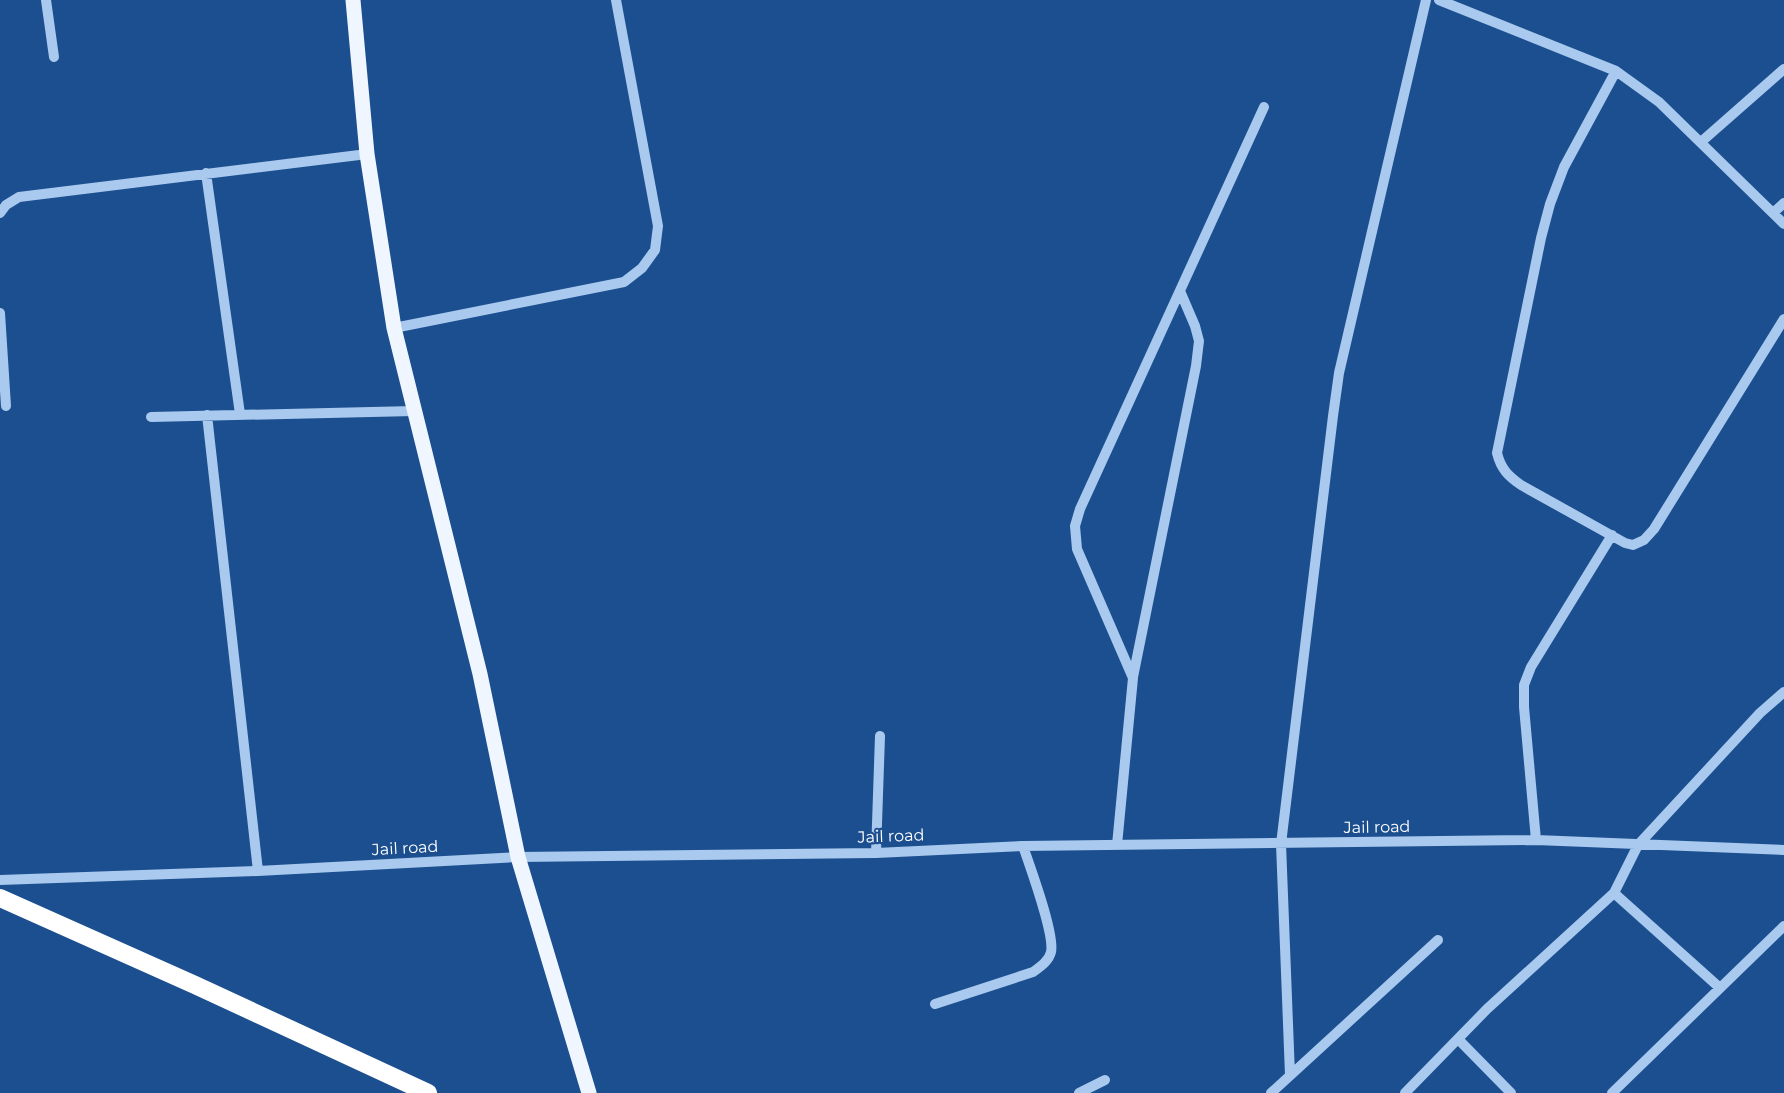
<svg xmlns="http://www.w3.org/2000/svg" width="1784" height="1093" viewBox="0 0 1784 1093" font-family="Montserrat,sans-serif">
  <rect width="100%" height="100%" fill="#1b4f8f"/>
  <g fill="none" stroke-linecap="round" stroke-linejoin="round">
    <path stroke="#a9c9ee" stroke-width="10" d="M46,0l8,57
      M1439,0l177,71 43,31 125,122
      M1616,71l-52,96 -14,37 -9,34 -44,215c4,16 11,23 24,32l104,58 8,2 11,-5 10,-11 130,-210
      M1701,142l83,-73
      M206,173l34,241
      M0,213l6,-8 13,-8 348,-43
      M1773,213l11,-10
      M0,313l6,93
      M394,328l230,-46 18,-14 13,-18 3,-24 -42,-226
      M207,415l51,456
      M151,417l263,-6
      M1133,677l63,-311 3,-25 -4,-15 -15,-35
      M1536,840l-12,-133v-22l7,-18 81,-132
      M1117,845l16,-167 -56,-129 -2,-23 5,-17 184,-402
      M876,853l4,-117
      M0,880l258,-9 260,-14 358,-4 147,-7 513,-6 248,10
      M1614,893l106,95
      M935,1004l98,-32c7,-5 16,-11 18,-20 4,-18 -21,-85 -28,-106
      M1458,1039l53,54
      M1290,1075l-9,-231 52,-428 6,-43 87,-373
      M1079,1093l26,-13
      M1271,1093l167,-153
      M1405,1093l82,-84 127,-116 24,-48 122,-132 24,-21
      M1612,1093l172,-167"/>
    <path stroke="#f0f6ff" stroke-width="15" d="M353,0l14,154 27,174 86,346 38,183 71,236"/>
    <path stroke="#fff" stroke-width="18" d="M0,898l195,87 233,108"/>
  </g>
  <g text-anchor="middle" dominant-baseline="central" stroke-width="4.5" stroke-linejoin="round" paint-order="stroke">
    <g font-size="16" fill="#fff" stroke="#1b4f8f">
      <text transform="translate(1377 827) rotate(-1)">Jail road</text>
      <text transform="translate(891 836) rotate(-2)">Jail road</text>
      <text transform="translate(405 848) rotate(-3)">Jail road</text>
    </g>
  </g>
</svg>
